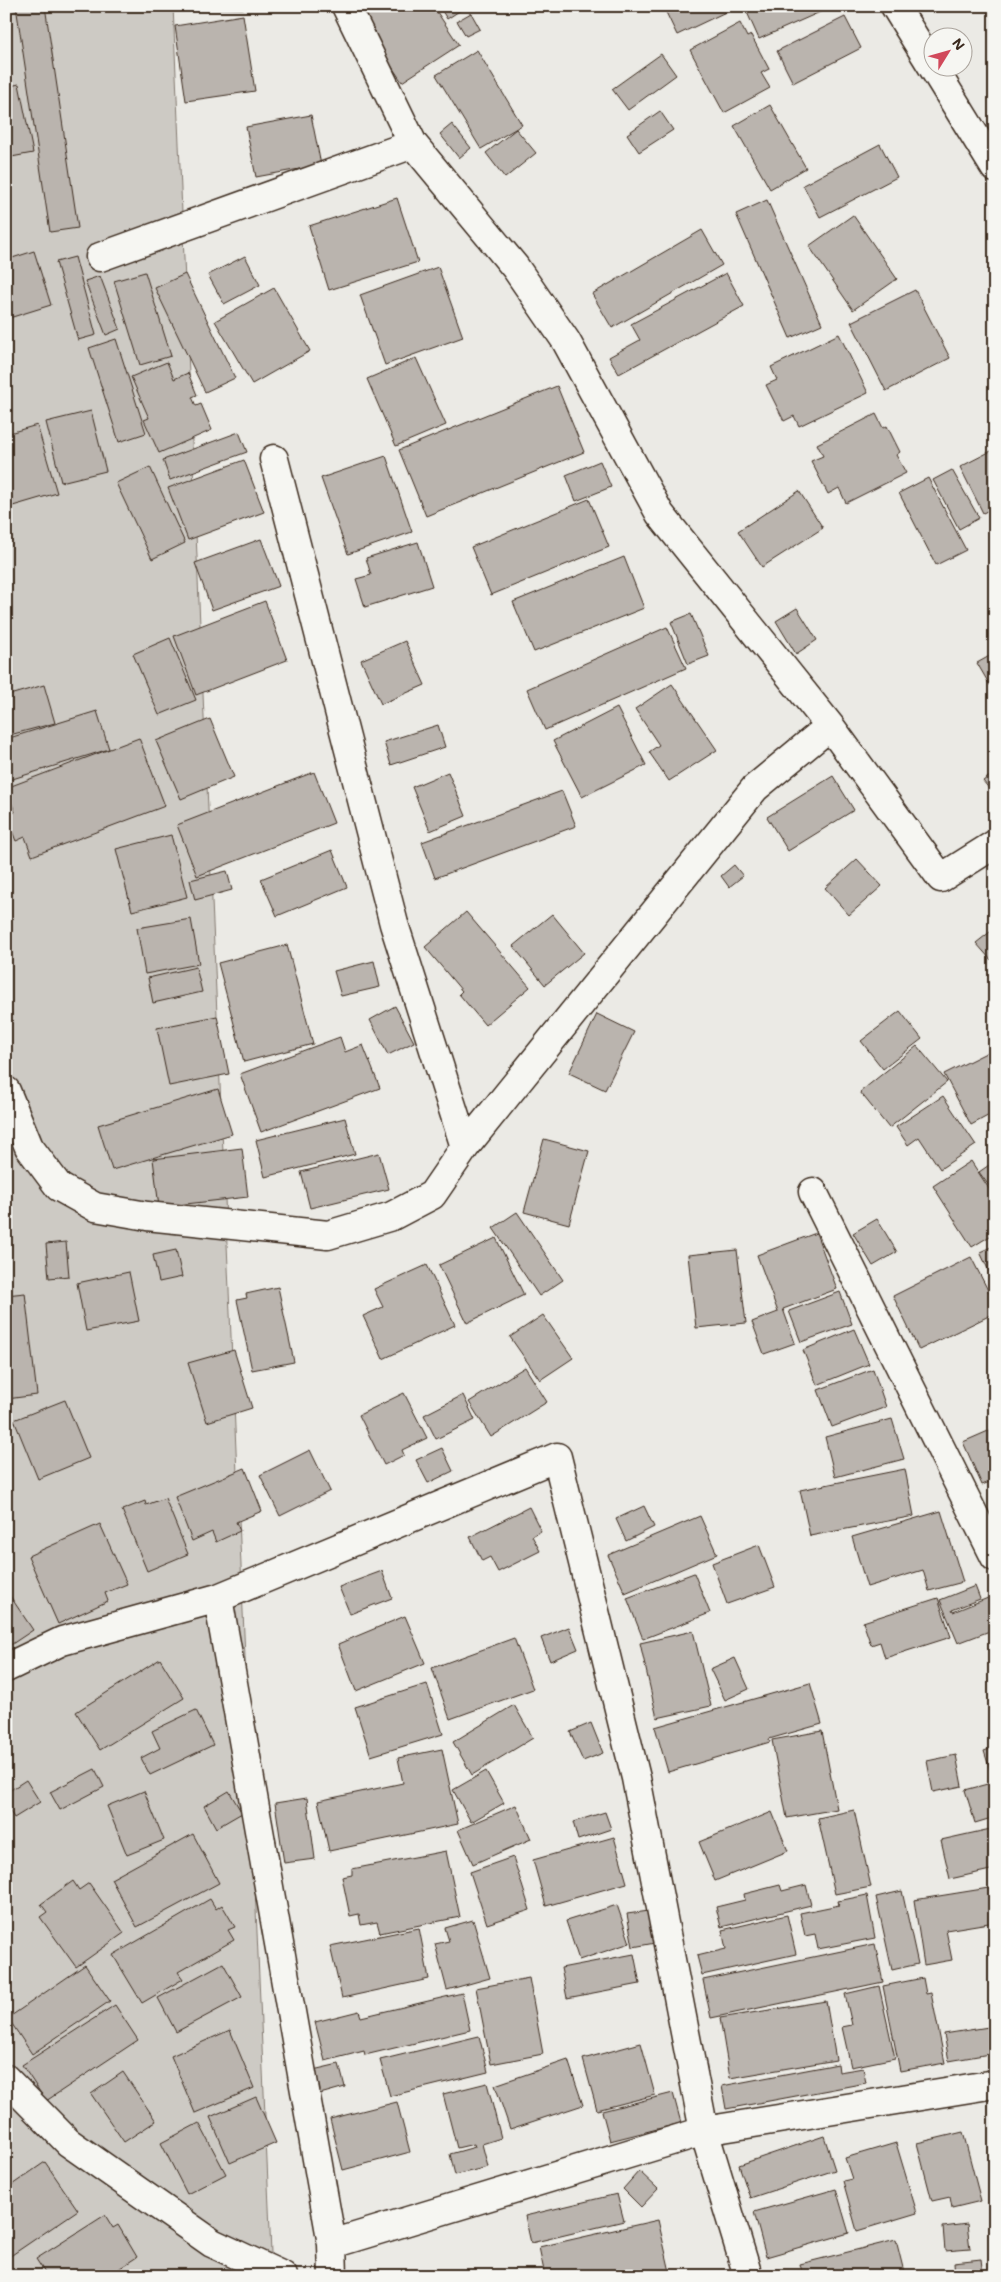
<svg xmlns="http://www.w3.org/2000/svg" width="1001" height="2282" viewBox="0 0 1001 2282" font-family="Mali,sans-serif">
  <rect width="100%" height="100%" fill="#ebeae5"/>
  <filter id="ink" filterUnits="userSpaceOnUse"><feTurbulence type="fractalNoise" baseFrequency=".02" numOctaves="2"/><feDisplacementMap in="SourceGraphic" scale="10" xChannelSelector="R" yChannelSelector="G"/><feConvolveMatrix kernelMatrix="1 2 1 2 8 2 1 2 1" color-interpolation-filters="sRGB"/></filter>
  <g filter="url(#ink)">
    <path fill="#cdcac4" stroke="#847a71" d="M6,6h167l99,2270h-266z"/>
    <path fill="#bab4ae" stroke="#3b2a1e" d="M16,6h29l33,222 -28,4z
      M66,6h64l-64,3z
      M188,6h83v3l-83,-1z
      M379,6h54l26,39 -57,37 -42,-63z
      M439,6h28l-20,13z
      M663,6h68l1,3 -55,26z
      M753,6h73l1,3 -68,30 -13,-29z
      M471,13l9,16 -14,7 -9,-15z
      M243,15l12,76 -69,10 -11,-75z
      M845,17l16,31 -68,35 -16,-32z
      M740,23l7,14 4,-2 18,34 -8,4 9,15 -46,25 -34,-63z
      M477,50l45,75 -41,24 -45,-74z
      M661,54l15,21 -48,35 -16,-21z
      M19,84l14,69 -27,5v-71z
      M770,105l36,63 -36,21 -36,-63z
      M660,111l13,19 -34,22 -12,-18z
      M311,115l10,50 -65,12 -10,-50z
      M452,124l19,24 -12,10 -19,-24z
      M516,129l20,24 -31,25 -19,-25z
      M880,144l17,33 -77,40 -17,-32z
      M397,198l21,64 -89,28 -20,-64z
      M767,200l55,124 -32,14 -54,-124z
      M853,215l44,64 -44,31 -44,-64z
      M702,230l20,35 -110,63 -20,-34z
      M34,251l17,54 -45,14v-59z
      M245,256l15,29 -36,19 -16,-29z
      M75,257l21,78 -18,5 -22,-78z
      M438,267l25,70 -78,28 -25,-70z
      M145,272l26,84 -31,9 -26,-84z
      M726,273l18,33 -125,68 -10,-17 31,-17 -9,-16z
      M185,274l50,104 -30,14 -50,-104z
      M100,276l20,53 -14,6 -21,-54z
      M274,288l36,63 -58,33 -37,-63z
      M915,290l35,68 -64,33 -35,-69z
      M839,334l29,59 -69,33 -5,-10 -10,5 -18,-36 11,-5 -6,-13z
      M116,339l30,94 -27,9 -30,-94z
      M416,358l30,67 -50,21 -29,-67z
      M167,362l7,17 14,-6 9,22 -5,2 4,9 5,-2 11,26 -53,23 -15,-33 5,-2 -18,-41z
      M557,386l27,66 -158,64 -27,-66z
      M91,411l15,60 -45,11 -15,-60z
      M876,414l7,14 4,-2 13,26 -4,3 10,18 -60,30 -7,-15 -11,6 -17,-33 12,-5 -6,-12z
      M37,425l20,68 -51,15v-74z
      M239,432l8,20 -77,28 -7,-20z
      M995,449v58l-12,6 -23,-46z
      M386,456l26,76 -64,22 -27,-76z
      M244,460l20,52 -76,28 -20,-52z
      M600,461l11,26 -35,14 -10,-26z
      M150,467l35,76 -33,16 -36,-76z
      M952,470l27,48 -20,11 -26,-49z
      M928,478l38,72 -30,15 -37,-72z
      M799,491l24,37 -61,39 -24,-36z
      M589,499l20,48 -118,48 -20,-48z
      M261,539l18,47 -67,24 -17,-47z
      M418,542l14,44 -67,21 -9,-28 15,-4 -5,-17z
      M624,557l20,51 -110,44 -21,-50z
      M265,601l22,59 -91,35 -22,-59z
      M797,608l20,32 -21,14 -20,-33z
      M691,614l18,42 -21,8 -17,-42z
      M667,627l19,41 -141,62 -18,-41z
      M170,638l26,62 -37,15 -26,-61z
      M405,641l20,44 -44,19 -20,-44z
      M995,653v41l-18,-31z
      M672,684l45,66 -48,31 -20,-29 10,-7 -24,-36z
      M44,685l11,38 -49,13v-40z
      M617,708l29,57 -64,32 -29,-56z
      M97,711l12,38 -103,32v-42z
      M210,719l24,58 -53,22 -25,-58z
      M438,725l7,22 -54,18 -7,-23z
      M139,738l26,68 -133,50 -7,-19 -9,4 -10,-25 9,-4 -9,-24z
      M314,772l20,51 -137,53 -20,-51z
      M448,772l18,44 -36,15 -18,-44z
      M995,772v24l-12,-15z
      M833,776l21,34 -66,41 -21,-34z
      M562,791l14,35 -141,52 -13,-36z
      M171,835l16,62 -55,14 -16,-62z
      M332,850l15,37 -70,29 -16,-37z
      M857,859l25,27 -33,29 -24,-27z
      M734,865l9,11 -14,11 -8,-11z
      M227,871l5,19 -37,10 -5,-20z
      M466,912l64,75 -45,38 -26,-31 3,-3 -37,-44z
      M552,914l32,39 -39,32 -32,-39z
      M191,919l8,45 -54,10 -8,-46z
      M995,928v28l-4,4 -15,-17z
      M287,945l26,99 -69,18 -26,-99z
      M374,961l6,26 -39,9 -7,-25z
      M196,967l6,25 -49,11 -5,-25z
      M395,1006l19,36 -26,13 -18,-35z
      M900,1011l22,28 -39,30 -22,-28z
      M597,1014l37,18 -29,58 -36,-17z
      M217,1016l12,58 -60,12 -12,-58z
      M340,1037l5,15 18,-7 17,43 -119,44 -21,-58z
      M995,1037v11l-5,-9z
      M917,1046l30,36 -58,46 -29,-36z
      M990,1051l5,10v51l-24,13 -27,-51z
      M218,1089l14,45 -120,36 -14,-45z
      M943,1096l33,49 -36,24 -21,-32 -11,8 -12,-18z
      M345,1118l10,36 -90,23 -9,-37z
      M544,1139l45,12 -20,73 -45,-12z
      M242,1148l6,49 -89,10 -6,-48z
      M379,1153l10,36 -79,19 -9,-36z
      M971,1161l24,37v35l-23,14 -39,-61z
      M995,1161v33l-16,-22z
      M517,1212l46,68 -24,16 -46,-68z
      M877,1219l20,33 -24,14 -20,-33z
      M816,1233l21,56 -54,20 12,34 -31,11 -12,-32 26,-10 -21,-57z
      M496,1238l28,57 -57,28 -28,-58z
      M66,1242l3,34 -20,2 -3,-34z
      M995,1245v39l-15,-32z
      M176,1250l6,27 -23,5 -6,-27z
      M737,1250l9,73 -50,5 -8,-73z
      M971,1257l24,47v9l-76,37 -26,-54z
      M427,1265l28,60 -72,34 -20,-43 20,-9 -9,-18z
      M129,1272l10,49 -53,10 -9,-48z
      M278,1287l16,75 -42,8 -15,-70 10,-2 -1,-4z
      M840,1292l12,32 -51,18 -12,-31z
      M25,1293l12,102 -30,4 -1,-104z
      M543,1315l30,43 -33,22 -30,-43z
      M854,1329l15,35 -52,21 -14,-35z
      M234,1350l18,58 -45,14 -19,-59z
      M525,1367l22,35 -56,35 -22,-35z
      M873,1369l13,38 -54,20 -14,-37z
      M404,1393l23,45 -25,12 2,5 -20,10 -25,-50z
      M463,1395l12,25 -39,19 -12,-24z
      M65,1400l24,58 -51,21 -24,-59z
      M892,1419l12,40 -69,18 -10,-40z
      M995,1428v52l-13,5 -19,-43z
      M442,1448l11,23 -25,12 -12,-23z
      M310,1450l20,41 -50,25 -20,-41z
      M245,1468l17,43 -26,11 4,9 -24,11 -4,-10 -20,9 -17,-44z
      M905,1469l9,47 -104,20 -10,-46z
      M165,1498l23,56 -41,17 -25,-61 23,-9 1,4z
      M644,1506l10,21 -28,14 -10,-22z
      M529,1507l12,24 -9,5 8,15 -42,21 -8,-15 -8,4 -12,-24z
      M941,1511l22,71 -34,9 -6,-21 -56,17 -15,-50z
      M700,1516l17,38 -92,39 -17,-38z
      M100,1524l27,60 -22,9 3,8 -50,23 -30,-68z
      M759,1545l16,42 -48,17 -15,-41z
      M382,1571l10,27 -42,16 -11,-27z
      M694,1573l16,40 -67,26 -16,-41z
      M975,1586l5,13 -28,11 1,2 35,-14 7,16v15l-37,14 -18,-43z
      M6,1590l27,40 -27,18z
      M938,1598l13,39 -66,21 -5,-16 -9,3 -8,-23z
      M405,1616l20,47 -69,28 -18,-47z
      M569,1627l9,22 -28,12 -9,-23z
      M693,1631l18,75 -54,12 -17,-75z
      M514,1638l19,51 -83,30 -18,-51z
      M735,1658l14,31 -24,11 -15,-31z
      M160,1659l24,39 -84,52 -24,-38z
      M810,1683l12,41 -53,15 1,3 -102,30 -13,-45z
      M427,1684l16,50 -72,22 -16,-49z
      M514,1705l19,33 -61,37 -19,-33z
      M196,1710l17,35 -63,30 -9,-17 19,-10 -8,-17z
      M591,1723l12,30 -20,8 -13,-29z
      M822,1731l15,78 -50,9 -15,-78z
      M995,1747v21l-5,2 -6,-19z
      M442,1749l16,75 -129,27 -11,-50 85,-18 -5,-25z
      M956,1755l6,31 -29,6 -6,-31z
      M95,1769l9,18 -44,23 -10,-18z
      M486,1771l18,32 -33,19 -18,-32z
      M26,1780l14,22 -26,16 -8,-13v-12z
      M995,1782v35l-20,6 -10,-33z
      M144,1791l20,49 -37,15 -20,-49z
      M229,1791l13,22 -26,15 -12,-22z
      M307,1798l8,61 -31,4 -9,-60z
      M516,1805l15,34 -58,25 -15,-34z
      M854,1810l17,77 -36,7 -17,-76z
      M605,1812l6,17 -33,11 -5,-18z
      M772,1812l16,39 -73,30 -16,-39z
      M995,1828v41l-45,10 -9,-39z
      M193,1834l26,49 -82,44 -26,-48z
      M614,1837l13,46 -81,23 -13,-46z
      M446,1851l14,66 -80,16 -3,-11 -16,3 -2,-11 -9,2 -8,-39 10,-2v-6z
      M513,1857l17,53 -43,14 -17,-52z
      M73,1881l6,9 10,-7 35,50 -48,34 -36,-50 7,-5 -6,-8z
      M780,1885l2,6 24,-6 5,20 -90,22 -5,-20 29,-7 -1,-6z
      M995,1887v35l-49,8 6,30 -28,5 -10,-65z
      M902,1891l16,73 -26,6 -16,-73z
      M867,1895l8,43 -57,11 -3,-15 -10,2 -5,-23 39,-8 -1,-4z
      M210,1899l6,10 6,-4 13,22 -7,3 6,10 -56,32 5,7 -41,24 -29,-48z
      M617,1905l13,38 -51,17 -13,-39z
      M649,1911l6,32 -22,4 -6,-33z
      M787,1915l9,39 -94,21 -5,-19 29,-7 -4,-19z
      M473,1920l17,58 -43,12 -12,-46 14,-3 -4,-13z
      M419,1928l10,51 -87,19 -12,-52z
      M875,1944l8,38 -172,36 -8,-38z
      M634,1954l6,30 -73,14 -6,-30z
      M223,1963l19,34 -66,35 -18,-34z
      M85,1965l25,36 -78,53 -24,-36z
      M529,1978l14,76 -52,10 -15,-76z
      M923,1978l3,16 5,-1 14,70 -45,8 -17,-85z
      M879,1986l16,72 -44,9 -9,-40 10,-2 -7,-31z
      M462,1993l8,37 -105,25 -1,-4 -39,10 -10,-39 44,-11 2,6z
      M826,2001l10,59 -106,18 -10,-60z
      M115,2005l23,35 -92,61 -24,-36z
      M995,2026v27l-46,8 -5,-27z
      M230,2030l24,58 -59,25 -24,-57z
      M479,2036l9,36 -98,24 -10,-36z
      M641,2043l14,52 -58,15 -14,-51z
      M568,2060l15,45 -73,24 -15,-44z
      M339,2064l6,23 -25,7 -7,-24z
      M838,2064l1,8 24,-4 3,15 -140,26 -4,-23z
      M123,2072l33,49 -32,21 -33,-48z
      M487,2083l14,55 -19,6 6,23 -33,8 -5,-21 25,-7 -1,-3 -17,4 -14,-54z
      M673,2093l8,30 -71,18 -8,-30z
      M256,2097l20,46 -46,20 -20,-46z
      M397,2102l13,50 -67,18 -13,-51z
      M199,2123l27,51 -39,20 -26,-51z
      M963,2132l18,69 -29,7 -2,-11 -18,4 -15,-58z
      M824,2136l11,34 -85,28 -11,-33z
      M896,2143l21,70 -60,18 -14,-50 9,-2 -7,-21z
      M45,2162l33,48 -72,49v-70z
      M639,2171l19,18 -17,18 -18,-18z
      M836,2189l13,44 -83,24 -12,-45z
      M617,2194l7,27 -93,22 -6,-27z
      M105,2215l8,13 5,-3 19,32 -29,19h-61l-11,-17z
      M658,2220l13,56h-126l-6,-29z
      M967,2224l3,25 -25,2 -2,-24z
      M896,2240l9,36h-102l-3,-12z
      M981,2259l2,17h-28l-1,-14z"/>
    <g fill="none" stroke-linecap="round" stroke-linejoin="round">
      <defs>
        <path id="minor" d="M895,6l100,162
          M100,257l313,-113
          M274,459l120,465 71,223
          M830,726l111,152 54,-34
          M6,1091l23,56 30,40 36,20 52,9 181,19 64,-19 40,-21 33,-48 290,-359 75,-62 -170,-212 -94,-173 -51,-74 -102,-123 -67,-138
          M813,1192l182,365
          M218,1598l114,646 1,32
          M6,1668l56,-27 156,-43 339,-141 79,321 68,353 44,145
          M6,2079l62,63 144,101 71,33
          M332,2244l372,-113 291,-47"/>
      </defs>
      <use href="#minor" stroke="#3b2a1e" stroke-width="31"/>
      <use href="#minor" stroke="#f6f6f2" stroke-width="28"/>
    </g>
  </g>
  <rect width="1001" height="2282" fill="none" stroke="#f6f6f2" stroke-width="25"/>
  <rect x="12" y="12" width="976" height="2257" fill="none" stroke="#3b2a1e" stroke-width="2" filter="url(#ink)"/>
  <g transform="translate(948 52) rotate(53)"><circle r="24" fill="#f6f6f2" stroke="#aba49d"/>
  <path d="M0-4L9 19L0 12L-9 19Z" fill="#d1495b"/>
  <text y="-8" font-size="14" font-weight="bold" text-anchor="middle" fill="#3b2a1e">N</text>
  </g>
</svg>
